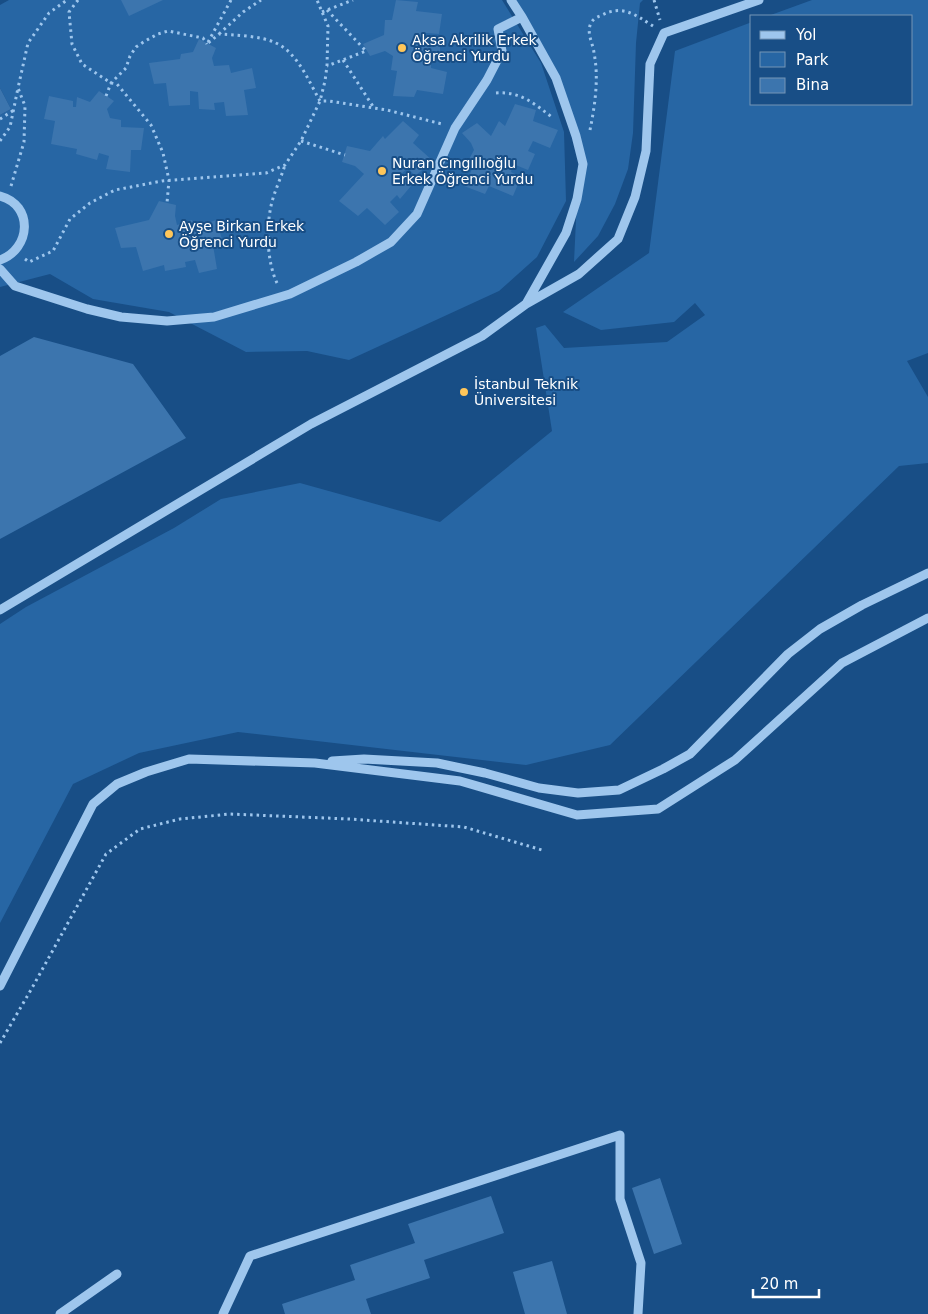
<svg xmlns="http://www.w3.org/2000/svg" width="928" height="1314" viewBox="0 0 928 1314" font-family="'DejaVu Sans',sans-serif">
  <rect width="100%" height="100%" fill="#184e86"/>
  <path fill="#2766a4" d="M9,0h493l39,63 23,69 2,69 -29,56 -38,34 -150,69 -42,-9 -61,1 -77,-40 -76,-13 -43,-25 -50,13v-172l11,-6 -11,-21v-83z
    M513,0h130l-3,3 -4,40 -3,90 -5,36 -13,35 -17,32 -24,26 3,-63 6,-35 -27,-86z
    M812,0h116v353l-21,8 21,36v66l-29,3 -289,279 -84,20 -288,-33 -99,21 -66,31 -73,139v-299l26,-17 148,-79 47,-29 79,-16 140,39 112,-91 -16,-103 9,-3 19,23 103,-6 38,-27 -10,-12 -21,19 -73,8 -38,-18 86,-59 26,-202 77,-29v82h160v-88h-144z"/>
  <path fill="#3c75ae" d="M121,0h42l-34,16z
    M396,0l22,2 -2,9 26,3 -3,20 -13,-1v9l14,3v16l-9,-1v8l16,4 -4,22 -26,-4 -3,7 -21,-1 4,-25 -6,-1 2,-14 -8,-5 -15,5 -7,-12 21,-9 1,-15h7z
    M199,39l17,9 -4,10 2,8 15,-1 2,8 21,-5 4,20 -12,2 4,25 -22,1 -2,-14 -10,1 1,7 -16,-1 -1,-17 -8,-1v14l-21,1 -3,-23 -12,1 -5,-21 31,-4 1,-5 12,-2z
    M0,88l11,21 -11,6z
    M99,91l15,10 -7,8 3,9 11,2v7l23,1 -3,22h-10l-1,22 -24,-3 3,-13 -10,-3 -2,7 -21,-6 1,-5 -26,-5 4,-23 -11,-2 5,-23 24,5v6h3l1,-10 13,5z
    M515,104l21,6 -3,11 25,9 -8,18 -17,-7 -5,10 7,3 -7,16 -15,-6 -2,8 10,5 -8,19 -24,-10 -4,8 -21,-8 10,-21 -7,-2 7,-13 -3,-7 -9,-10 15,-10 14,13 8,-15 6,5z
    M403,121l16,14 -6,8 20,18 -18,15 -7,-8 -7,6 10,12 -11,13 -3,-4 -7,7 9,10 -14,13 -18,-17 -9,8 -19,-15 25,-27 -9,-8 -13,-4 5,-16 23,5 13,-15 2,3z
    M159,201l17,4 -1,11 2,9 15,-5 4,7 20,-7 6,19 -9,6 4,24 -18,4 -4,-13 -10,2 1,5 -21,4 -1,-6 -21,6 -7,-24 -15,1 -6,-20 34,-8z
    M34,337l99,27 53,74 -186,101v-183z
    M660,1178l22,66 -28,10 -22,-66z
    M491,1196l13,37 -80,27 6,18 -64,21 5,15h-86l-3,-10 73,-24 -5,-15 65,-22 -7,-19z
    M552,1261l15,53h-42l-12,-42z"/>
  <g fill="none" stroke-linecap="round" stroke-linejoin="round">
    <path stroke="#9ec6ed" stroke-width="3" stroke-dasharray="2.5 4" stroke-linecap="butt" d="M78,0l-9,12 3,32 10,20 29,19 6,1 34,41 12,28 6,27 -2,23
      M231,0l-24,44 12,-10c15,1 43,2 57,9 22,10 33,39 44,58h9l58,9 55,14
      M654,0l6,20
      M327,10l39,41 -39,15
      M322,12l31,-12
      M219,34l24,-22 18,-12
      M343,60l31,48
      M496,93c24,-2 39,11 57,25
      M106,96l5,-13 15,-15 4,-12 6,-9 9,-6 13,-7 10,-3 35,7 4,6
      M0,119l14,-9
      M590,130c5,-25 9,-52 4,-77 -1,-10 -8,-20 -3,-30 2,-4 6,-6 9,-7 22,-12 34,-2 53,10
      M0,141l10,-14 8,-39
      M301,141l44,14
      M11,186l13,-44 1,-36 -7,-18 10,-45 21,-30 18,-13
      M25,259l4,3 24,-11 17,-32 20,-16 25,-13 47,-9 104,-8 19,-8 16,-24 19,-40 5,-20 2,-15 1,-40 -11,-26
      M277,283c-10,-21 -11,-54 -6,-77 3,-14 10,-28 14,-41
      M0,1043l32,-55 74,-134 34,-25 40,-10 50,-5 119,5 115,8 78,23"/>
    <path stroke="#9ec6ed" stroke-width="9" d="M511,0l11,17
      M0,196c34,9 31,53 0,64
      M0,269l15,17 72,23 34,8 46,4 47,-4 76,-23 66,-32 35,-20 26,-28 38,-86 32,-48 15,-29 -4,-22 24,-12 34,61 20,58 7,28 -6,35 -11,34 -40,71
      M0,610l311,-186 171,-88 44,-32 53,-30 39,-35 17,-42 11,-46 4,-87 14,-31 95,-33
      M332,761l32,-2 73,4 48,10 54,15 39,5 41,-3 44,-21 27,-15 98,-100 32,-25 42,-24 66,-32
      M0,986l93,-182 24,-20 29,-12 43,-13 126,4 145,18 117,34 81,-6 77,-49 107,-97 86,-45
      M60,1314l57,-40
      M223,1314l27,-58 370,-121v64l21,64 -3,51"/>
  </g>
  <g fill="#ffc65a" stroke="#184e86" stroke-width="2">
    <circle cx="402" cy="48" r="5"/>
    <circle cx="382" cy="171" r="5"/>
    <circle cx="169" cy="234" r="5"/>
    <circle cx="464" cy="392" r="5"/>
  </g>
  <g text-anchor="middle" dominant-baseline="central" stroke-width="4" stroke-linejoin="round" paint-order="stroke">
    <g font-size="14" fill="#fff" stroke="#184e86" text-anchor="start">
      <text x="412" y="40">Aksa Akrilik Erkek<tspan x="412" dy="16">Öğrenci Yurdu</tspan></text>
      <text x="392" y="163">Nuran Cıngıllıoğlu<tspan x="392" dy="16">Erkek Öğrenci Yurdu</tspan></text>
      <text x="179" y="226">Ayşe Birkan Erkek<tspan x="179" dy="16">Öğrenci Yurdu</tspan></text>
      <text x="474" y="384">İstanbul Teknik<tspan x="474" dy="16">Üniversitesi</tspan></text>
    </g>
  </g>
  <rect x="750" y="15" width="162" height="90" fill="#184e86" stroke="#7495b6"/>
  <rect x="760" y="31" width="25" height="8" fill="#9ec6ed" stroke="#7495b6"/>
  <text x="796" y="40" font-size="15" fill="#ffffff">Yol</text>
  <rect x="760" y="52" width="25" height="15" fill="#2766a4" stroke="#7495b6"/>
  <text x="796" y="65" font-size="15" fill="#ffffff">Park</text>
  <rect x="760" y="78" width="25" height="15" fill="#3c75ae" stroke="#7495b6"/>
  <text x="796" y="90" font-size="15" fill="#ffffff">Bina</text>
  <path d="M753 1289v8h66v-8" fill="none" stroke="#ffffff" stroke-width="2.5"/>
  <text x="760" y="1289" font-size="15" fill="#ffffff" stroke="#184e86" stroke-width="4" paint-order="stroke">20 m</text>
</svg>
